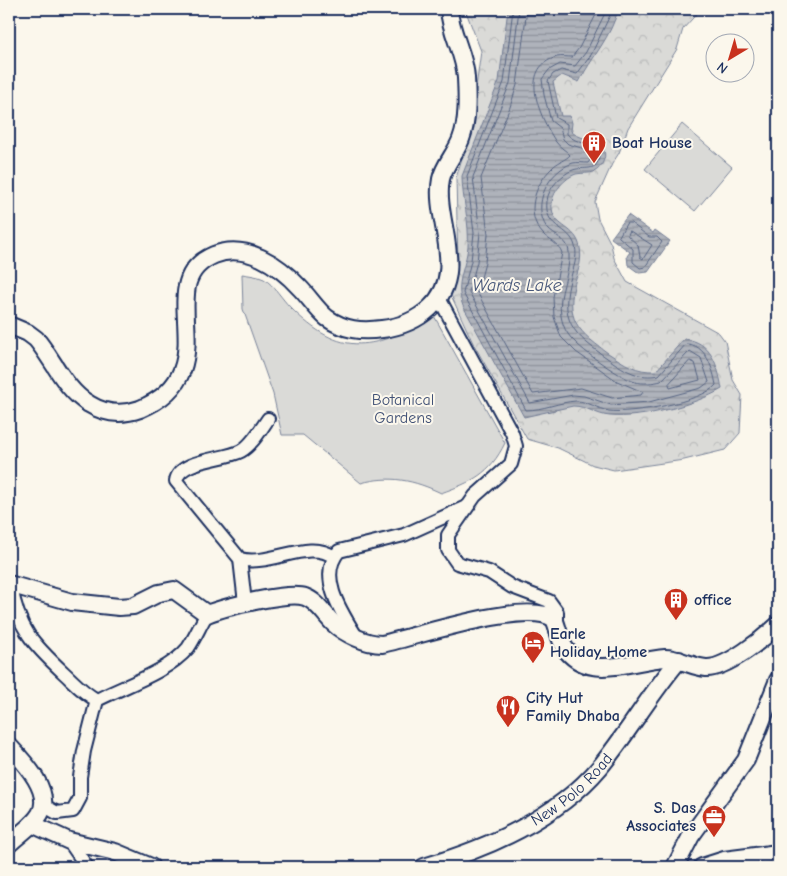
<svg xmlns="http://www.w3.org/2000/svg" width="787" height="876" viewBox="0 0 787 876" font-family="'Comic Neue',sans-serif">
  <defs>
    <pattern id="forest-crowns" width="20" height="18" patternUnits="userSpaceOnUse" patternTransform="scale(1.25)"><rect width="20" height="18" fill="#dadad7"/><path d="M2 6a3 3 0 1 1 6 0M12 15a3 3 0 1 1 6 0" fill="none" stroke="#babbbb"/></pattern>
    <pattern id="water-rules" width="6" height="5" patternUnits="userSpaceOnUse" patternTransform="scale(1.25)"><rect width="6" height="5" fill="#afb3bb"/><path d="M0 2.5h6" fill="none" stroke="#8e929b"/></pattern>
  </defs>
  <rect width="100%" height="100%" fill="#fbf7ec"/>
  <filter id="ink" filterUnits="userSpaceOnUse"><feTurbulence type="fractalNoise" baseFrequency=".02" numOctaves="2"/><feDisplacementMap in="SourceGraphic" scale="10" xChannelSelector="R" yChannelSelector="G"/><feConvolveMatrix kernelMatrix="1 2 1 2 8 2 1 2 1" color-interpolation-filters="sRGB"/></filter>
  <g filter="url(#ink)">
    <path fill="#dadad7" stroke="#7a849a" d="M682,124l50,43 -37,44 -50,-42z
      M242,274c6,1 16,2 22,5 10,6 18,20 26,28 51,52 86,44 143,7l72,129c-15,31 -33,39 -64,50 -27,-13 -51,-18 -80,-10l-58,-48h-21l-9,-41 -30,-85z"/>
    <path fill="url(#forest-crowns)" stroke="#7a849a" d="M465,9h236l-18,20 -6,20 -49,79 -9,25 -7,11 -17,38 3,17 13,25 3,14 13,24 92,51 6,8 8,39 9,15 -2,38 -15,17 -41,10 -70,10 -21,-5 -35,-17 -31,-9 -54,-96 -23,-50 8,-29 -2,-86 14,-46 11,-81z"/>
    <path fill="url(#water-rules)" stroke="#747e96" d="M508,9h110c-6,27 -27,49 -39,73l-17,-7 -9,7 8,34h9l2,7 -1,8c8,10 44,10 31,33 -7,12 -15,8 -26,10 -10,3 -23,17 -24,28 -2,24 18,22 26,39 4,9 3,21 0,30 -13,44 -7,56 30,82 17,11 28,19 48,18l28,-32c27,2 34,26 38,50 -27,16 -81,30 -112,27 -14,-1 -23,-10 -37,-10l-49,11 -61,-111c-9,-23 3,-38 5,-60 2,-24 -6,-47 -6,-70l37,-95z
      M628,215l25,18 2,-3 15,11 -22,31 -9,1 -11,-8 -1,-9 3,-4 -19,-14z"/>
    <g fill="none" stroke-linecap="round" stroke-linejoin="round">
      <path stroke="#566483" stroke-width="1" d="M513,9l-9,73 -37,94 7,57 -3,28 -8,32 63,117c17,0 33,-8 50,-9 12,0 21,8 33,10 22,3 93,-9 107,-26 -3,-16 -10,-41 -30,-41l-27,31c-20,4 -33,-4 -49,-15 -38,-26 -52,-39 -38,-87 3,-9 6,-20 2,-30 -8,-18 -30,-15 -27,-42 1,-13 15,-27 26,-31 11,-4 25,3 26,-14 -5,-15 -23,-11 -32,-22v-10l-11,-6 -8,-37 5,-7 8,-4 16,4 14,-19 22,-46
        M519,9l-9,74 -37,94 7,56 -3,29 -8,30 61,111 43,-8 11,1 27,9 38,-3 52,-14 8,-6 -8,-24 -11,-7 -29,30c-7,2 -18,3 -26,1 -17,-6 -57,-33 -67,-48 -4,-5 -6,-13 -7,-18 -4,-23 10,-42 8,-64 -1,-13 -14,-15 -22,-24 -16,-23 1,-57 26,-65 5,-1 10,0 15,0l5,-7 -8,-7 -17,-5 -5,-5 -3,-11 -9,-7 -7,-26 -2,-16 7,-9 11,-6 15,2 11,-14 21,-43
        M527,9l-10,76 -7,22 -29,71 7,56 -3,29 -8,29 56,102 48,-6 31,10 29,-3 2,-3 -26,-11 -41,-29 -15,-15 -7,-20 -1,-20 9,-44c-3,-10 -13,-12 -19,-19 -19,-20 -8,-50 9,-66 5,-6 14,-8 18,-13 -4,-5 -10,-7 -14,-13 -14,-21 -40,-74 1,-85 5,-1 10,0 15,0l7,-9 20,-39
        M627,223h4l18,14h8l5,5 -17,25 -5,1 -7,-6v-13l-14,-12z
        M630,231l22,14 -9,14 -3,-2 -2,-12 -10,-9z
        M690,361l5,2 5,17 -30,8 -1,-4z"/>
      <defs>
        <path id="minor" d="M439,298l73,135 4,13 -5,18 -36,32 -27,39v15l9,13 32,9 23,15 37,14 8,11v13
          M268,419c-7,10 -16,26 -27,32 -16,9 -62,8 -65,30l64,78c30,8 69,-21 94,-2
          M240,559l5,44
          M11,586c7,43 22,58 53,87 11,10 19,20 33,27 27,-14 71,-28 91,-52 7,-10 12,-23 19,-34
          M356,636c-15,-24 -39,-60 -17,-85l65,-16 62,-28
          M43,805l14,8 16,-2 7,-13v-21l4,-26 13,-51
          M69,841l18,26"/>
        <g id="tertiary">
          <path d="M9,325l19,8 8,6c17,20 29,51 53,65 16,10 34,11 51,5 92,-38 7,-126 74,-154 32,-13 65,10 86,33 9,9 17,22 27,30 17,12 34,14 55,11 17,-2 35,-9 48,-21 39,-36 3,-89 11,-129 3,-14 15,-26 20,-40 7,-18 6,-42 5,-61 -1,-24 -16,-45 -17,-69"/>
          <path d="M9,584l63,18 47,5 14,-1 26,-13 15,-3 33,24c17,-7 83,-23 98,-17 12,4 19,17 28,26 12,11 33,21 49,21 33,-7 146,-45 172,-25 5,10 5,23 13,32 25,30 66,9 98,7 14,0 27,9 41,10 20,1 58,-30 72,-43"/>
          <path d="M9,746c14,15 44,45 31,68 -7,12 -21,20 -31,30"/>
          <path d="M32,824l37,17 46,11 36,15"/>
          <path id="s1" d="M424,867c64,-19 132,-48 176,-100 28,-34 50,-73 79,-107"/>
          <path d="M675,867l16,-31 55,-76 32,-80"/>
          <path d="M702,867l22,-7 54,-7"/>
        </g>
      </defs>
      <use href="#minor" stroke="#1b2f5e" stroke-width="16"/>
      <use href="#tertiary" stroke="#1b2f5e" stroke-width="20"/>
      <use href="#minor" stroke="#fbf7ec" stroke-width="12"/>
      <use href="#tertiary" stroke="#fbf7ec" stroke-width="16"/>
    </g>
  </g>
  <defs>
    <symbol id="building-pin" viewBox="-11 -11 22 30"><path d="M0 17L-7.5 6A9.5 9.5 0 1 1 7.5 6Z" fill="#c8321e" stroke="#fbf7ec"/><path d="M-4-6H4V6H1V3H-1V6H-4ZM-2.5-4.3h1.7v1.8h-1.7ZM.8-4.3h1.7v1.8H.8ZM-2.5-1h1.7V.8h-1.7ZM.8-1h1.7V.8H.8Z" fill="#fff"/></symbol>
    <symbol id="hotel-pin" viewBox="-11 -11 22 30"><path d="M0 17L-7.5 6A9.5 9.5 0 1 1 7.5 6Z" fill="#c8321e" stroke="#fbf7ec"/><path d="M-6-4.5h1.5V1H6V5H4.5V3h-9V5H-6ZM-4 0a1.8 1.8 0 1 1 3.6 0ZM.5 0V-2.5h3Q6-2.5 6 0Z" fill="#fff"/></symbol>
    <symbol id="restaurant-pin" viewBox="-11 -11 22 30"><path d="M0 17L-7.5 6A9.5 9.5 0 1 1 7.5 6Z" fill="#c8321e" stroke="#fbf7ec"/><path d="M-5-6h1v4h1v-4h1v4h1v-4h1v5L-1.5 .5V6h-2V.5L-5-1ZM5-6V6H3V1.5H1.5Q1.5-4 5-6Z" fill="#fff"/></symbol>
    <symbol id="office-pin" viewBox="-11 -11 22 30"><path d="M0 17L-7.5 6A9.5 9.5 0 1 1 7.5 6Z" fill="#c8321e" stroke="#fbf7ec"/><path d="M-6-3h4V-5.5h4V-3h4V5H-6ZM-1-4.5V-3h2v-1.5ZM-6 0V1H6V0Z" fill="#fff"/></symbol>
  </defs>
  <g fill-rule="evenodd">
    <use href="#building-pin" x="580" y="129" width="28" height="38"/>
    <use href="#building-pin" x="662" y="586" width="28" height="38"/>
    <use href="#hotel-pin" x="519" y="629" width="28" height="38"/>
    <use href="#restaurant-pin" x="494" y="693" width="28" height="38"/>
    <use href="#office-pin" x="700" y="803" width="28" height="38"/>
  </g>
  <g text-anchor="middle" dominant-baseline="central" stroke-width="4" stroke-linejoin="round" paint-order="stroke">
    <g font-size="16" font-weight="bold" fill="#1b2f5e" stroke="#fbf7ec" text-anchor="start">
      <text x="612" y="143">Boat House</text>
      <text x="694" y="600">office</text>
      <text x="550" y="634">Earle<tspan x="550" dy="18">Holiday Home</tspan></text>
      <text x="526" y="698">City Hut<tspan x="526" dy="18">Family Dhaba</tspan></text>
      <text x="696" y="808" text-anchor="end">S. Das<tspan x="696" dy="18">Associates</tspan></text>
    </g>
    <g font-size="16" fill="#415176" stroke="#fbf7ec">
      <text x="403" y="400">Botanical<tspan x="403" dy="18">Gardens</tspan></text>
    </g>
    <g font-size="16" fill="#1b2f5e" stroke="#fbf7ec">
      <text stroke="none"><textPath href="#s1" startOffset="169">New Polo Road</textPath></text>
    </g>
    <g font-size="18" font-style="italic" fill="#47577a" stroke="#fbf7ec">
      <text x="517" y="285">Wards Lake</text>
    </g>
  </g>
  <rect width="787" height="876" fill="none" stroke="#fbf7ec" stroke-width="30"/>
  <rect x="15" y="15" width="757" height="846" fill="none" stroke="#1b2f5e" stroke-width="2" filter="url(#ink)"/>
  <g transform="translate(730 58) rotate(218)"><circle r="24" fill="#fbf7ec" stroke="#a1a7b3"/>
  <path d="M0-4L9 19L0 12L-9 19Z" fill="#c8321e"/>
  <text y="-8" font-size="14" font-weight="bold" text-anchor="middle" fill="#1b2f5e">N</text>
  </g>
</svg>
